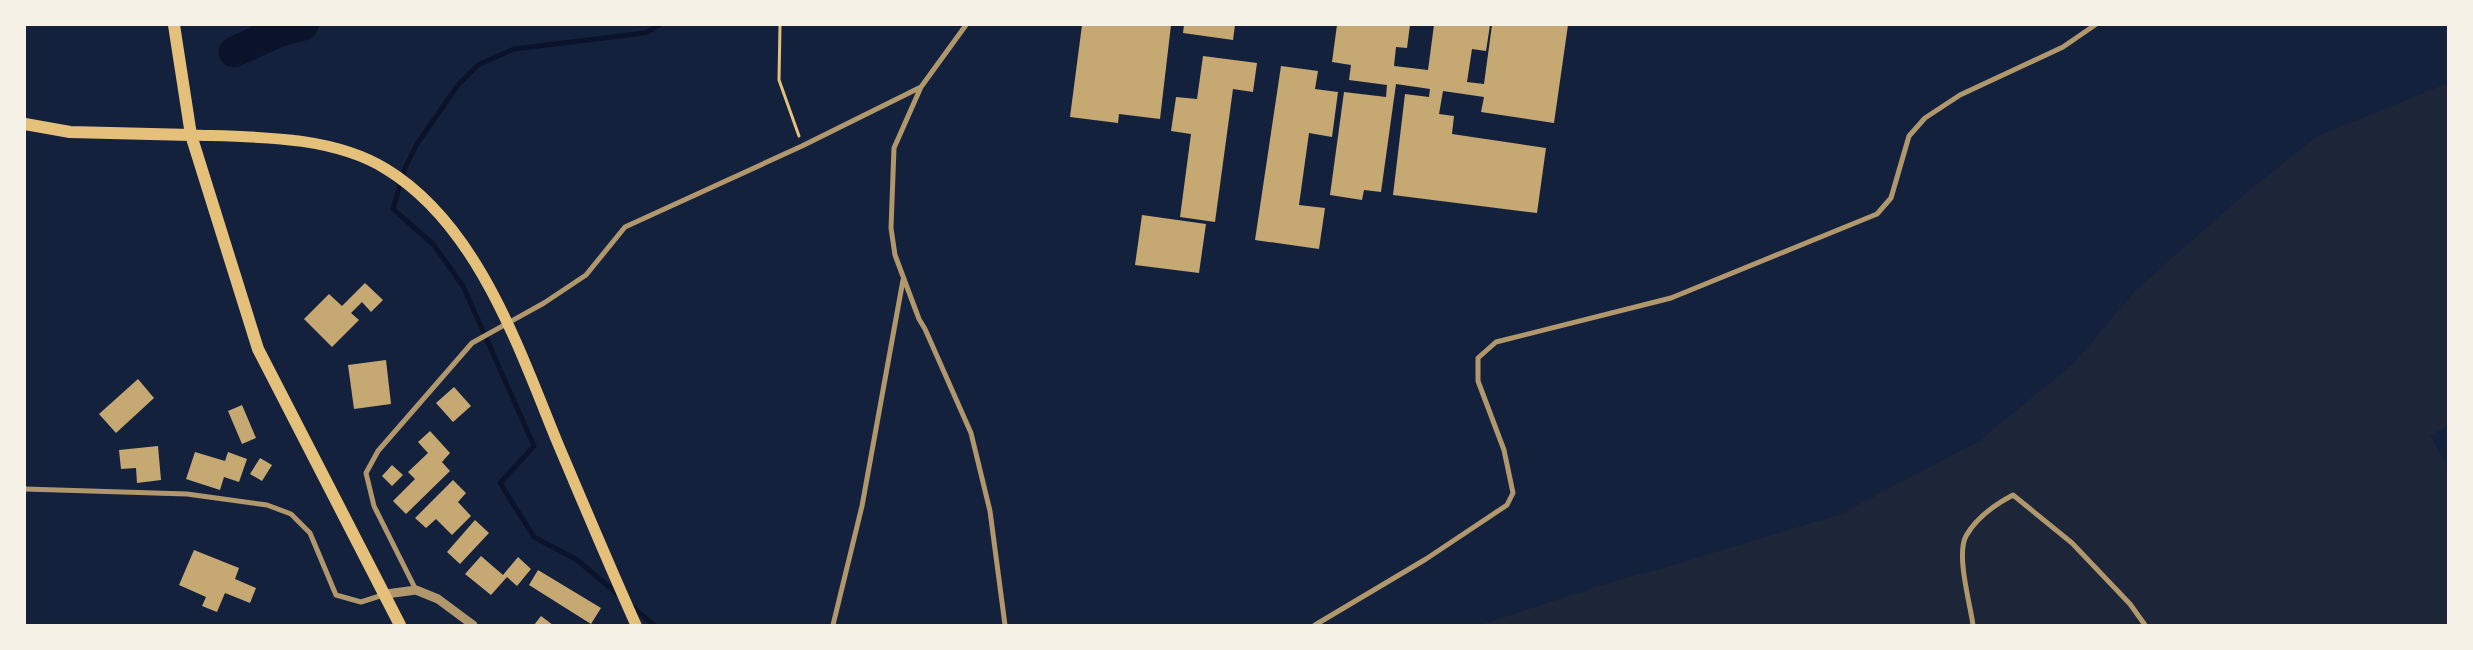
<svg xmlns="http://www.w3.org/2000/svg" width="2473" height="650" viewBox="0 0 2473 650" font-family="Raleway,sans-serif">
  <rect width="100%" height="100%" fill="#14213d"/>
  <path fill="#1d2539" d="M2448,83v343l-18,9 18,33v157h-968l138,-45 46,-12 177,-54 138,-73 94,-77 63,-74 105,-93 75,-60z"/>
  <g fill="none" stroke-linecap="round" stroke-linejoin="round">
    <path stroke="#0b132b" stroke-width="5" d="M620,596l-43,-36 -43,-23 -34,-54 34,-37 -71,-160 -30,-42 -40,-35 12,-41 12,-24 41,-59 20,-20 36,-16 131,-16 14,-8
      M630,605l24,20"/>
    <path stroke="#0b132b" stroke-width="31" d="M234,52l46,-21 23,-6"/>
  </g>
  <path fill="#c6a872" d="M1082,25h89l-11,94 -41,-5 -1,9 -48,-6z
    M1184,25h51l-2,15 -50,-7z
    M1337,25h73l-3,23 -11,-1 -2,19 34,4 6,-45h56l-4,26 -14,-2 -5,33 17,2 8,-59h76l-14,98 -73,-11 3,-15 -41,-6 -4,23 15,2 -2,18 94,14 -9,65 -144,-18 12,-101 24,3 1,-8 -34,-5 -15,108 -17,-2 -2,10 -32,-5 14,-103 42,5 1,-12 -38,-5 2,-15 -19,-3z
    M1203,56l54,7 -4,29 -20,-3 -18,133 -35,-5 11,-83 -20,-3 5,-34 21,2z
    M1281,66l37,5 -3,18 23,3 -6,45 -23,-4 -10,72 26,3 -6,41 -64,-9z
    M1142,215l64,9 -7,49 -64,-8z
    M365,283l18,17 -12,12 -9,-10 -11,11 8,7 -27,27 -28,-28 25,-25 13,12z
    M386,360l5,44 -37,5 -6,-44z
    M138,379l16,19 -38,35 -17,-19z
    M454,387l17,19 -18,16 -17,-19z
    M242,405l14,33 -14,6 -14,-33z
    M430,431l20,22 -8,9 8,9 -44,43 -13,-13 22,-22 -7,-7 20,-19 -10,-11z
    M158,446l3,34 -24,3 -1,-15 -15,1 -2,-19z
    M195,452l30,9 3,-9 19,7 -8,23 -15,-5 -4,13 -34,-11z
    M260,458l12,7 -10,16 -12,-7z
    M392,465l11,10 -11,11 -10,-10z
    M453,480l13,13 -8,9 13,14 -19,19 -16,-16 -10,9 -11,-10z
    M475,520l14,13 -29,31 -13,-12z
    M194,550l45,18 -4,11 21,9 -6,15 -25,-10 -8,19 -15,-6 4,-9 -27,-12z
    M481,556l22,19 15,-18 13,12 -14,17 -10,-9 -16,18 -26,-21z
    M538,570l63,38 -10,16 -62,-39z
    M541,616l12,9h-19z"/>
  <g fill="none" stroke-linecap="round" stroke-linejoin="round">
    <path stroke="#e5c07b" stroke-width="3" d="M780,25l-1,55 20,56"/>
    <path stroke="#b1986c" stroke-width="5" d="M966,25l-45,62 -27,61 -3,80 4,27 24,64 6,10 46,104 19,78 15,114
      M25,489l162,5 80,11 24,9 19,19 26,62 25,7 22,-7
      M416,590l-42,-84 -8,-33 12,-22 94,-108 72,-40 42,-28 39,-48 177,-81 119,-59
      M833,625l29,-119 41,-226
      M1315,625l111,-66 81,-54 6,-12 -9,-43 -26,-69v-23l18,-16 175,-44 206,-84 14,-16 18,-62 16,-18 35,-23 103,-48 32,-22
      M1973,625c-3,-22 -17,-70 -7,-89 10,-18 30,-32 47,-41l59,48 58,61 15,21"/>
    <path stroke="#b1986c" stroke-width="9" d="M386,594l30,-4 22,9 35,26"/>
    <path stroke="#e5c07b" stroke-width="11" d="M191,135c62,2 140,0 195,34 92,56 133,180 172,275 26,61 51,121 78,181"/>
    <path stroke="#e5c07b" stroke-width="12" d="M174,25l17,110 67,214 142,276
      M25,124l45,8 121,3"/>
  </g>
  <rect width="2473" height="650" fill="none" stroke="#f6f1e7" stroke-width="52"/>
</svg>
